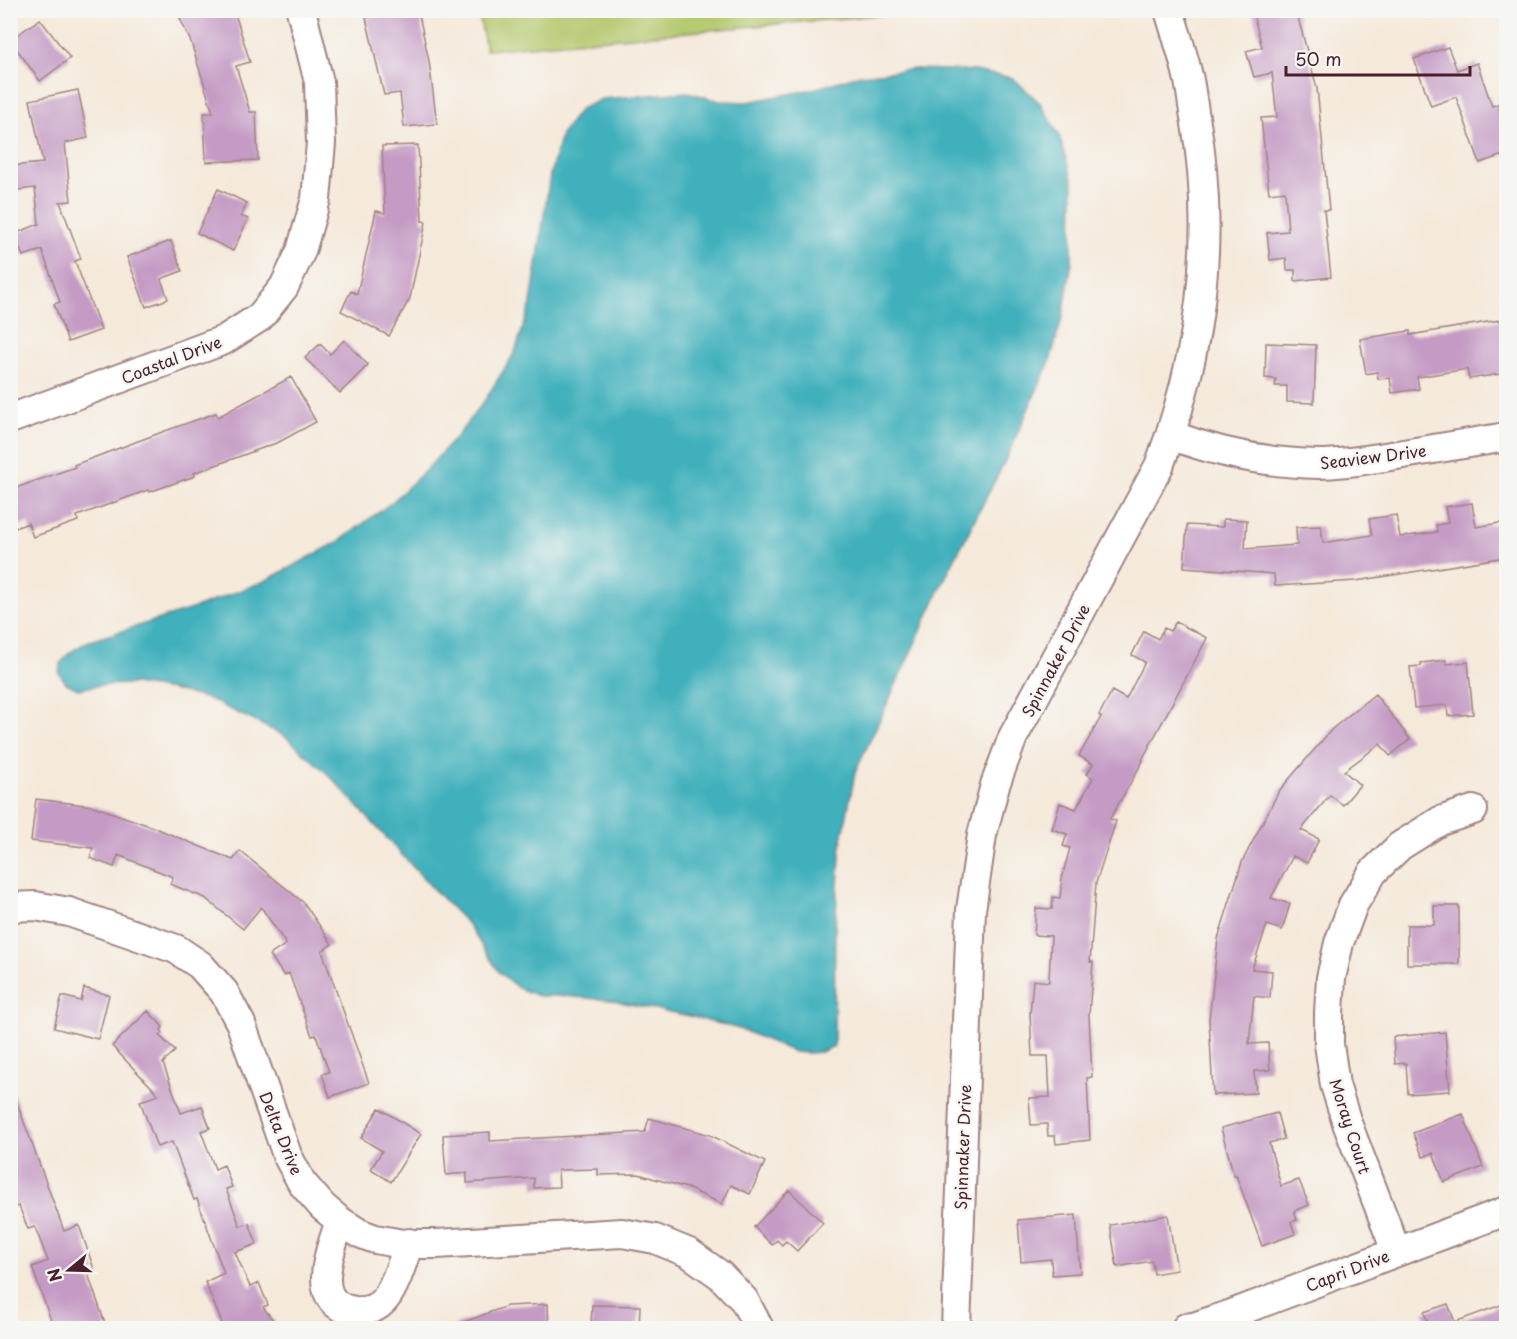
<svg xmlns="http://www.w3.org/2000/svg" width="1517" height="1339" viewBox="0 0 1517 1339" font-family="'Playpen Sans',sans-serif">
  <rect width="100%" height="100%" fill="#f6f6f2"/>
  <filter id="ink" filterUnits="userSpaceOnUse"><feTurbulence type="fractalNoise" baseFrequency=".0167" numOctaves="2"/><feDisplacementMap in="SourceGraphic" scale="12" xChannelSelector="R" yChannelSelector="G"/><feConvolveMatrix kernelMatrix="1 2 1 2 8 2 1 2 1" color-interpolation-filters="sRGB"/></filter>
  <filter id="wash" filterUnits="userSpaceOnUse"><feTurbulence type="fractalNoise" baseFrequency=".008" numOctaves="4" result="noise"/><feDisplacementMap in="SourceGraphic" scale="24" xChannelSelector="R" yChannelSelector="G"/><feGaussianBlur stdDeviation="1.35" result="paint"/><feColorMatrix in="noise" values="0 0 0 0 0 0 0 0 0 0 0 0 0 0 0 0 0 1.4 0 .05"/><feComposite in="paint" operator="in"/></filter>
  <g filter="url(#wash)">
    <rect width="100%" height="100%" fill="#f5e9da"/>
    <path fill="#b3c86c" stroke="#7e744c" stroke-width="1.5" d="M478,11v-1l447,1 -439,39z"/>
    <path fill="#41b0bc" stroke="#466874" stroke-width="1.5" d="M916,69l58,2 39,7 28,26 18,31 14,47 -1,80 -9,53 -13,46 -45,100 -56,109 -94,203 -14,72 -6,81 -1,120 -13,6 -13,1 -14,-1 -54,-23 -51,-13 -79,-16 -46,-4h-26l-20,-8 -19,-16 -32,-49 -31,-31 -106,-116 -45,-40 -76,-37 -37,-9 -38,-6 -32,1 -24,4 -12,-6 -7,-10 2,-10 8,-10 18,-11 108,-34 70,-27 73,-39 53,-39 36,-34 31,-34 27,-35 30,-48 16,-48 19,-129 11,-40 19,-26 22,-10 85,-7 33,9 28,1 66,-13 45,-14z"/>
    <g id="blocks">
      <path fill="#c59bc5" d="M176,10h58l16,52 -14,4 14,46h6l2,48 -52,2 -2,-49h9l-22,-71z
        M396,10h22l11,51 8,63 -33,3 -4,-34 -16,2 -18,-77z
        M1252,10h44l21,78 12,122h-5l7,67 -36,4v-11h-8l-1,-12 -16,2 -3,-27 21,-2 -3,-40 -16,2 -8,-75 16,-1 -5,-44 -18,4 -8,-26 16,-4z
        M40,19l30,39 -30,23 -30,-41z
        M1448,47l9,23 20,-7 15,43 6,-2 8,24v26l-26,9 -24,-66 -25,9 -17,-47z
        M78,90l10,48 -23,5 6,58 -11,1 21,57 -6,2 26,69 -33,12 -14,-38 6,-2 -18,-52 -19,6 -9,-22 25,-10 -4,-36 -25,3v-25l33,-3 -13,-63z
        M418,145l4,76 4,1 -16,76 -21,38 -48,-25 10,-20 6,3 19,-83 9,2 -3,-67z
        M218,189l29,14 -6,13 7,3 -15,32 -36,-18z
        M171,241l11,30 -21,8 7,20 -22,8 -19,-50z
        M1506,319v54l-37,6 -2,-10 -50,8 2,12 -27,4 -2,-15 -12,1 -1,-7 -11,2 -6,-35 50,-8v4z
        M344,340l24,25 -28,28 -35,-35 15,-14 10,10z
        M1266,343l50,2 -2,58 -27,-1v-16h-12l1,-7 -11,-1z
        M291,377l25,45 -37,20 -85,31 1,3 -46,16 -1,-2 -71,26 1,5 -45,16 -5,-14 -18,7v-40l65,-23 -1,-2 91,-34 51,-18 2,4z
        M1472,503l4,24 30,-5v35l-150,24 -81,5 -1,-12 -90,-7 3,-42 36,2v-8l24,1 -2,29 52,-4 -1,-18 25,-1 2,17 49,-8 -3,-16 27,-4 4,22 37,-5 -1,-7 12,-2 -3,-16z
        M1176,622l31,16 -65,122 1,1 -33,58 6,2 -20,62 -6,79h3l-4,53 3,62 -5,1 3,62 -34,4 -1,-8h-7l-1,-12 -16,1 -2,-27 21,-1 -2,-41h-16l-2,-42 3,-34 16,2 2,-46 -17,-1 2,-27 16,1 1,-12 7,1 2,-21 8,-29 -7,-2 4,-12 -15,-5 8,-26 16,6 17,-31 -6,-4 6,-10 -14,-8 22,-39 -2,-2 13,-24 14,8 19,-37 -13,-7 12,-24 14,8 6,-11 6,3z
        M1446,660v4l22,-2 5,52 -25,2 -1,-11 -33,3 -4,-41 11,-1v-3z
        M1375,694l35,45 -20,17 -10,-12 -36,27 16,14 -17,20 -13,-10 -29,35 18,9 -12,24 -14,-7 -22,42 19,6 -8,26 -15,-5 -15,44 20,2 -2,27 -16,-2 -5,48 19,-1 2,27 -16,1 2,22 -43,2 -4,-75 9,-81 24,-77 37,-71 53,-62z
        M36,799l57,7 57,20 83,34 7,-9 64,52 28,41 -10,7 47,132 -39,14 -8,-23 7,-2 -13,-37 -4,1 -23,-63 -5,3 -14,-21 16,-11 -25,-37 -18,22 -38,-31 -35,-14 3,-7 -55,-22 -4,12 -24,-9 3,-10 -62,-7z
        M1434,906h25v58h-52v-39h27z
        M84,988l25,7 -11,44 -44,-11 8,-32 19,5z
        M148,1011l15,16 -2,3 2,3 -3,3 15,15 -12,12 18,50 21,-7 8,22 -9,3 14,38 9,-4 8,22 -6,2 14,37 9,-3 8,21 -22,8 15,35 9,-4 9,22 -5,2 16,21h-55l-19,-46 19,-9 -27,-74 -3,1 -22,-58 -15,5 -17,-46 19,-6 -47,-49z
        M1445,1032l5,59 -42,3 -2,-31 -11,1 -2,-27z
        M13,1092l51,139 15,-6 16,47 -7,2 19,55h-53l-22,-62 16,-6 -13,-34 -7,2 -9,-23 -9,2v-115z
        M379,1108l42,26 -30,48 -20,-13 11,-18 -21,-13z
        M1277,1113l7,26 -15,4 12,43 18,-6 10,25 -15,6 3,9 -6,2 4,12 -33,12 -26,-71 -2,1 -13,-48z
        M1463,1114l20,53 -39,15 -11,-29 -10,4 -10,-24z
        M649,1118l61,17 55,27 -15,32 -19,-9 -9,19 -35,-16 -49,-14 -40,1v-6l-40,1 1,17 -25,1v-10l-67,5v-10l-21,2 -3,-40 47,-3v9l155,-9z
        M789,1190l34,33 -26,28 -11,-10 -4,4 -5,-5 -5,5 -18,-18z
        M1076,1215l4,58 -28,2 -1,-16 -30,3 -3,-42z
        M1168,1215l9,55 -23,4 -2,-13 -35,6 -7,-42z
        M1506,1303v26h-76l-6,-17 24,-8 7,18z
        M548,1304l1,25h-96v-3l54,-20z
        M592,1305l48,1 -1,23h-48z"/>
    </g>
  </g>
  <g filter="url(#ink)">
    <use href="#blocks" fill-opacity="0" stroke="#a08482" stroke-width="1.5"/>
    <g fill="none" stroke-linecap="round" stroke-linejoin="round">
      <defs>
        <path id="minor" d="M10,419l214,-79 36,-23 24,-30 17,-36 15,-52 5,-56 -2,-61 -18,-72
          M1171,435c49,19 95,28 148,29 26,0 53,-5 78,-9 37,-6 73,-12 109,-18
          M10,907l25,-1 34,6 107,37 24,16 24,27 17,32 46,131 15,28 21,24 17,14 19,12 16,6 28,5h33l186,-11 33,6 34,14 31,22 24,25 15,28
          M340,1221c-9,28 -33,84 15,90 11,1 23,-3 30,-12 11,-14 18,-39 24,-56
          M1396,1251l-49,-128 -12,-38 -6,-41v-31l2,-35 8,-35 14,-38 20,-33 27,-26 40,-25 33,-11
          M956,1328l15,-418 11,-75 13,-50 18,-48 146,-271c43,-113 57,-229 36,-349 -3,-15 -4,-31 -8,-45 -5,-21 -12,-41 -18,-62
          M1186,1328l8,-1 35,-12 277,-104"/>
      </defs>
      <use href="#minor" stroke="#a08482" stroke-width="32"/>
      <use href="#minor" stroke="#fff" stroke-width="28"/>
    </g>
  </g>
  <g text-anchor="middle" dominant-baseline="central" stroke-width="5" stroke-linejoin="round" paint-order="stroke">
    <g font-size="16" fill="#4a1f2b" stroke="#f6f6f2">
      <text transform="translate(171 359) rotate(-21)">Coastal Drive</text>
      <text transform="translate(1373 456) rotate(-7)">Seaview Drive</text>
      <text transform="translate(1055 660) rotate(-62)">Spinnaker Drive</text>
      <text transform="translate(1351 1126) rotate(72)">Moray Court</text>
      <text transform="translate(282 1133) rotate(68)">Delta Drive</text>
      <text transform="translate(962 1147) rotate(-88)">Spinnaker Drive</text>
      <text transform="translate(1347 1270) rotate(-21)">Capri Drive</text>
    </g>
  </g>
  <rect width="1517" height="1339" fill="none" stroke="#f6f6f2" stroke-width="36"/>
  <g transform="translate(69 1270) rotate(251)" stroke="#f6f6f2" stroke-width="4.5" paint-order="stroke">
  <path d="M0-4.5L10 22L0 15L-10 22Z" fill="#4a1f2b"/>
  <text y="-9" font-size="16" font-weight="bold" text-anchor="middle" fill="#4a1f2b">N</text>
  </g>
  <path d="M1286 66v9h184v-9" fill="none" stroke="#4a1f2b" stroke-width="3"/>
  <text x="1295" y="66" font-size="18" fill="#4a1f2b" stroke="#f6f6f2" stroke-width="4.5" paint-order="stroke">50 m</text>
</svg>
